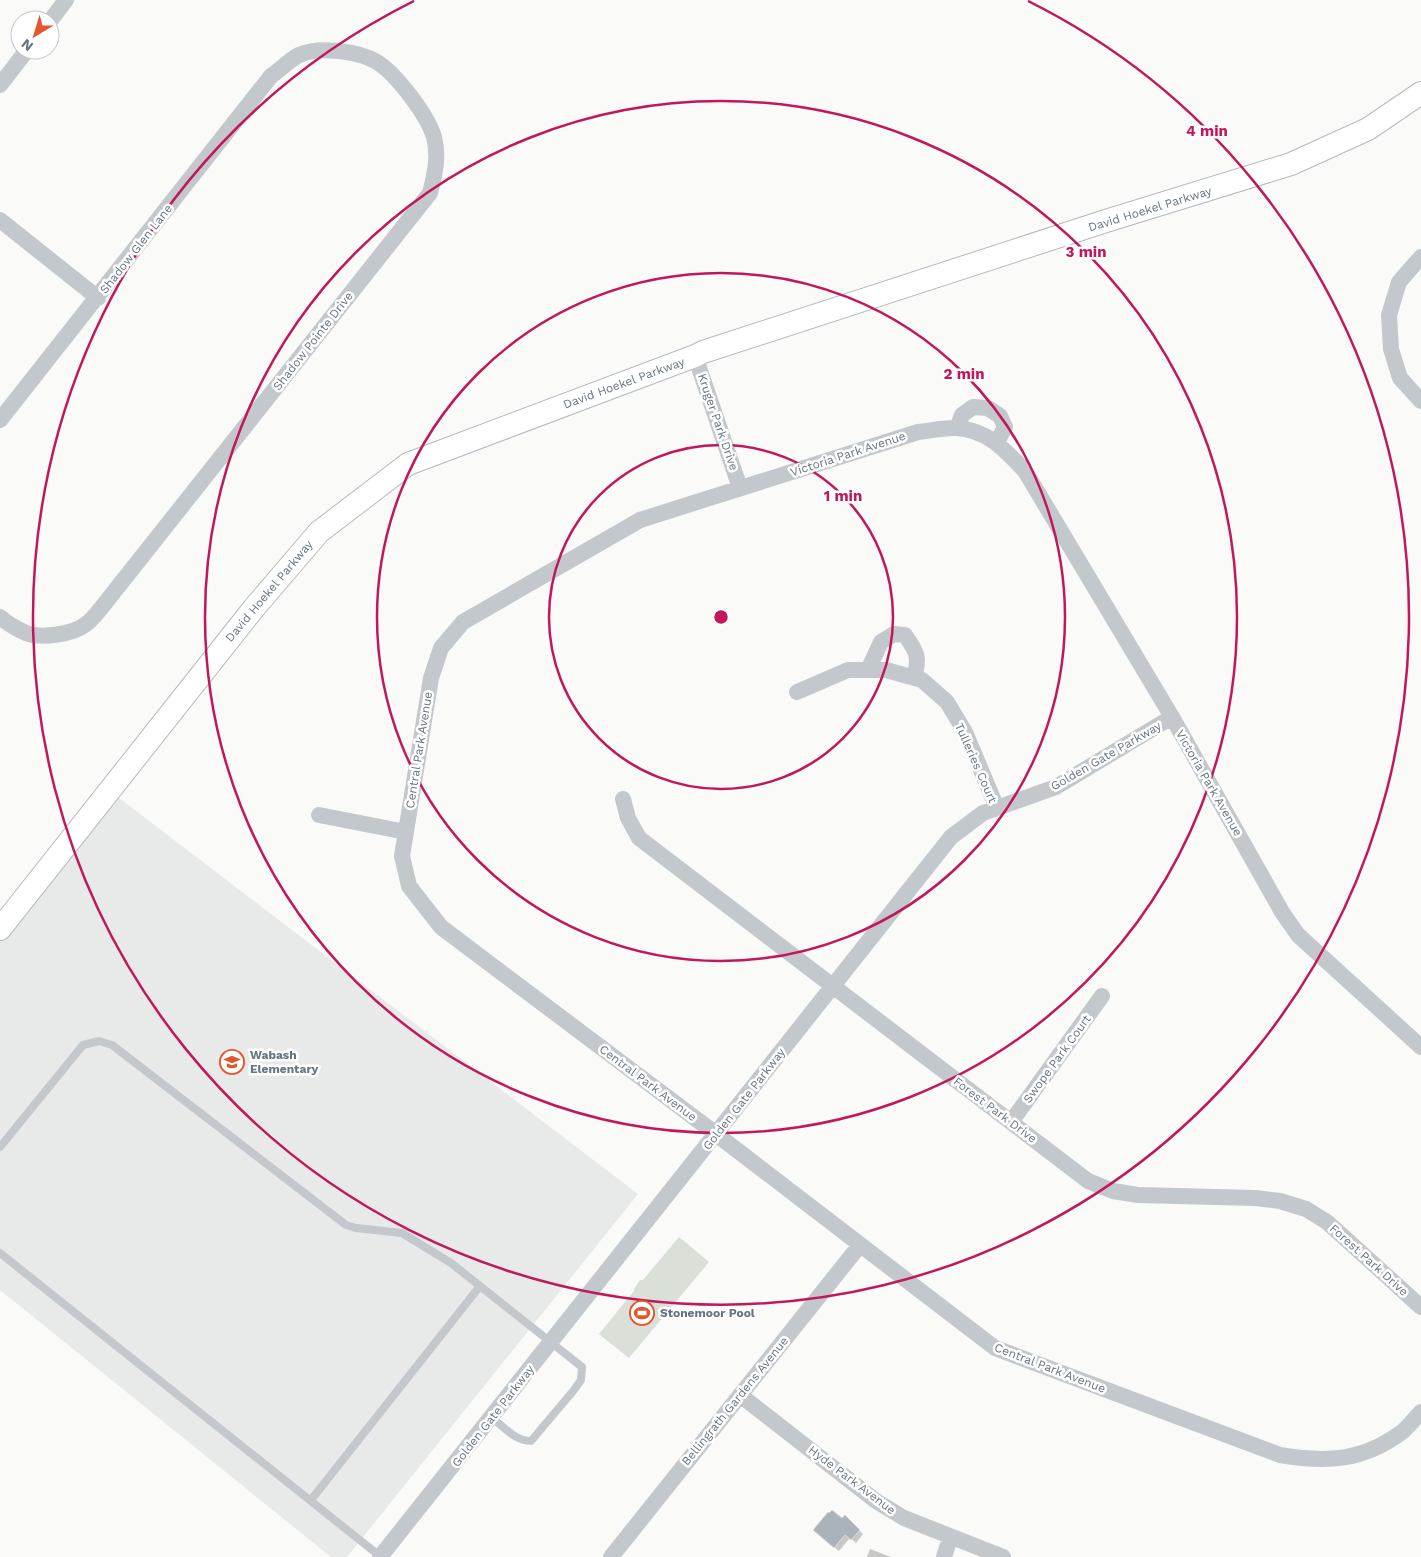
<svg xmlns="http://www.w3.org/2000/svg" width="1421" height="1557" viewBox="0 0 1421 1557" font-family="'Work Sans',sans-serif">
  <rect width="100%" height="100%" fill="#fafaf8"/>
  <path fill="#e8e9e9" d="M110,791l528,403 -291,363h-16l-331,-267v-361z"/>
  <path fill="#dadfd7" d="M679,1237l30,25 -80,96 -30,-24 35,-43v-2l6,-9h3z"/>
  <path fill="#0003" d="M845,1517l18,17 -7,9 -6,-5 -11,13 -20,-17z
    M870,1549l21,8h-24z"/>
  <path fill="#aab3b9" stroke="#dcdcda" d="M832,1510l10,8 3,-3 15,15 -9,10 -6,-5 -11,13 -21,-18 15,-18 1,1z"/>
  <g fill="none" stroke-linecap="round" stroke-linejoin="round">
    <defs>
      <path id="secondary" d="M0,929l254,-321 65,-76 89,-68 287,-108 8,-4 406,-132 182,-56 77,-35 53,-36"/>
    </defs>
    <use href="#secondary" stroke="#b3babf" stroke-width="24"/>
    <path stroke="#c3c8cc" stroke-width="8" d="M0,1147l83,-102 16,-4 13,4 234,180 10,3 46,5 49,30 131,104 -1,13 -7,10 -43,51c-16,0 -27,-14 -40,-24
      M0,1253l381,304
      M311,1500l169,-214"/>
    <path stroke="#c3c8cc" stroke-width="16" d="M50,21l16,-21
      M0,85l27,-35
      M0,220l98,78
      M1421,257l-22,25 -10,33 2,34 9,29 21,23
      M695,356l45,132
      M0,420l271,-344c9,-6 18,-16 28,-21 19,-9 60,-4 78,7 19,12 50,52 57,75 5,21 1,36 -4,56l-328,414c-5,6 -10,13 -16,17 -12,10 -45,15 -60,9 -9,-4 -18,-9 -26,-16
      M957,428l5,-13 11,-8 15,1 12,8 5,11 -8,15
      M868,670l13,-28 13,-8 11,1c12,17 15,22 9,43
      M797,692l51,-22h38l36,10 25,22 18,30 32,76
      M623,799l5,19 11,20 449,343 25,10 25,4 117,3 25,3 26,8 21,13 94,85
      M319,815l87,17
      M1421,1047l-123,-112 -16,-23 -110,-195 -147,-246c-20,-21 -37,-41 -68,-43 -12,-1 -27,3 -39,4l-278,88 -177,102 -22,26 -10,30 -29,178 7,30 32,41 275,207 279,214 285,107c47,8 83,6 122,-23 7,-6 13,-14 19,-20
      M1011,1122l91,-126
      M740,1395l136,106 28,17 99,39
      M380,1557l571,-720 32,-24 73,-26 116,-70
      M611,1557l249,-312
      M944,1557l6,-19"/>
    <use href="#secondary" stroke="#fff" stroke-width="22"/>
  </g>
  <g fill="none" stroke="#c2185b" stroke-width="2.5">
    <circle cx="721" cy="617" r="172"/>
    <circle cx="721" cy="617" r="344"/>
    <circle cx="721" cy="617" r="516"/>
    <path d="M1028 1A688 688 0 1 1 414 1"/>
  </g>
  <defs>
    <symbol id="school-ring" viewBox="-11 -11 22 22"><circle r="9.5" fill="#fff" stroke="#e4572e" stroke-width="1.5"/><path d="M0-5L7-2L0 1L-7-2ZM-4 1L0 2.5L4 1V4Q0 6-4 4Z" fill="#e4572e"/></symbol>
    <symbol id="stadium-ring" viewBox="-11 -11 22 22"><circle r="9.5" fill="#fff" stroke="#e4572e" stroke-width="1.5"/><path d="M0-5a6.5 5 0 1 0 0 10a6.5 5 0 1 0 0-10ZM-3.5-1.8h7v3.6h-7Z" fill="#e4572e"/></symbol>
  </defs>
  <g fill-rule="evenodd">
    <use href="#school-ring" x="218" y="1048" width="28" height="28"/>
    <use href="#stadium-ring" x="628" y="1299" width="28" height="28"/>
  </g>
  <g text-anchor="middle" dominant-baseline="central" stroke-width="5" stroke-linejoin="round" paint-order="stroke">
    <g font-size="12" fill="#657683" stroke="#fff">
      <text transform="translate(1150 209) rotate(-17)">David Hoekel Parkway</text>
      <text transform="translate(136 249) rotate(-52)">Shadow Glen Lane</text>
      <text transform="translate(313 341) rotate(-52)">Shadow Pointe Drive</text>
      <text transform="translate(624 383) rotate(-20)">David Hoekel Parkway</text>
      <text transform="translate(718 422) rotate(71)">Kruger Park Drive</text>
      <text transform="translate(848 454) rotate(-18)">Victoria Park Avenue</text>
      <text transform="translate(269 591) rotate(-50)">David Hoekel Parkway</text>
      <text transform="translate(419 750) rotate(-81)">Central Park Avenue</text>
      <text transform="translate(1106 756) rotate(-30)">Golden Gate Parkway</text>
      <text transform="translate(976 763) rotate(66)">Tulleries Court</text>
      <text transform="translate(1209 783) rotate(60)">Victoria Park Avenue</text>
      <text transform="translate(1057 1059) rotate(-54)">Swope Park Court</text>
      <text transform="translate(648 1083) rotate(37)">Central Park Avenue</text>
      <text transform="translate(744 1099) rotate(-52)">Golden Gate Parkway</text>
      <text transform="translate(995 1110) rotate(37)">Forest Park Drive</text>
      <text transform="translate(1369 1260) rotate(42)">Forest Park Drive</text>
      <text transform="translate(1050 1368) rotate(21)">Central Park Avenue</text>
      <text transform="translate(735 1401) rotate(-51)">Bellingrath Gardens Avenue</text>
      <text transform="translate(493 1416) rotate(-52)">Golden Gate Parkway</text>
      <text transform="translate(852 1480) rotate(37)">Hyde Park Avenue</text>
    </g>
    <g font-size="12" font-weight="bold" fill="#657683" stroke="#fff" text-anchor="start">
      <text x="250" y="1055">Wabash<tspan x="250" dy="14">Elementary</tspan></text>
      <text x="660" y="1313">Stonemoor Pool</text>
    </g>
  </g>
  <circle cx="721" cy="617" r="8" fill="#c2185b" stroke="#fff" stroke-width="2.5"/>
  <g font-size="15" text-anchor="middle" font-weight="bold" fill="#c2185b" stroke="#fff" stroke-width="5" stroke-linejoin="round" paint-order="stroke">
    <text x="1207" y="136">4 min</text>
    <text x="1086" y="257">3 min</text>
    <text x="964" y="379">2 min</text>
    <text x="843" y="501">1 min</text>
  </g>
  <g transform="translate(35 35) rotate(218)"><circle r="24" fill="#ffffff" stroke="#c1c8cd"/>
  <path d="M0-4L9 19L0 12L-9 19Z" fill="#e4572e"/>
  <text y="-8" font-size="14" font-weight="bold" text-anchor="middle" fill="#657683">N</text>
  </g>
</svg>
